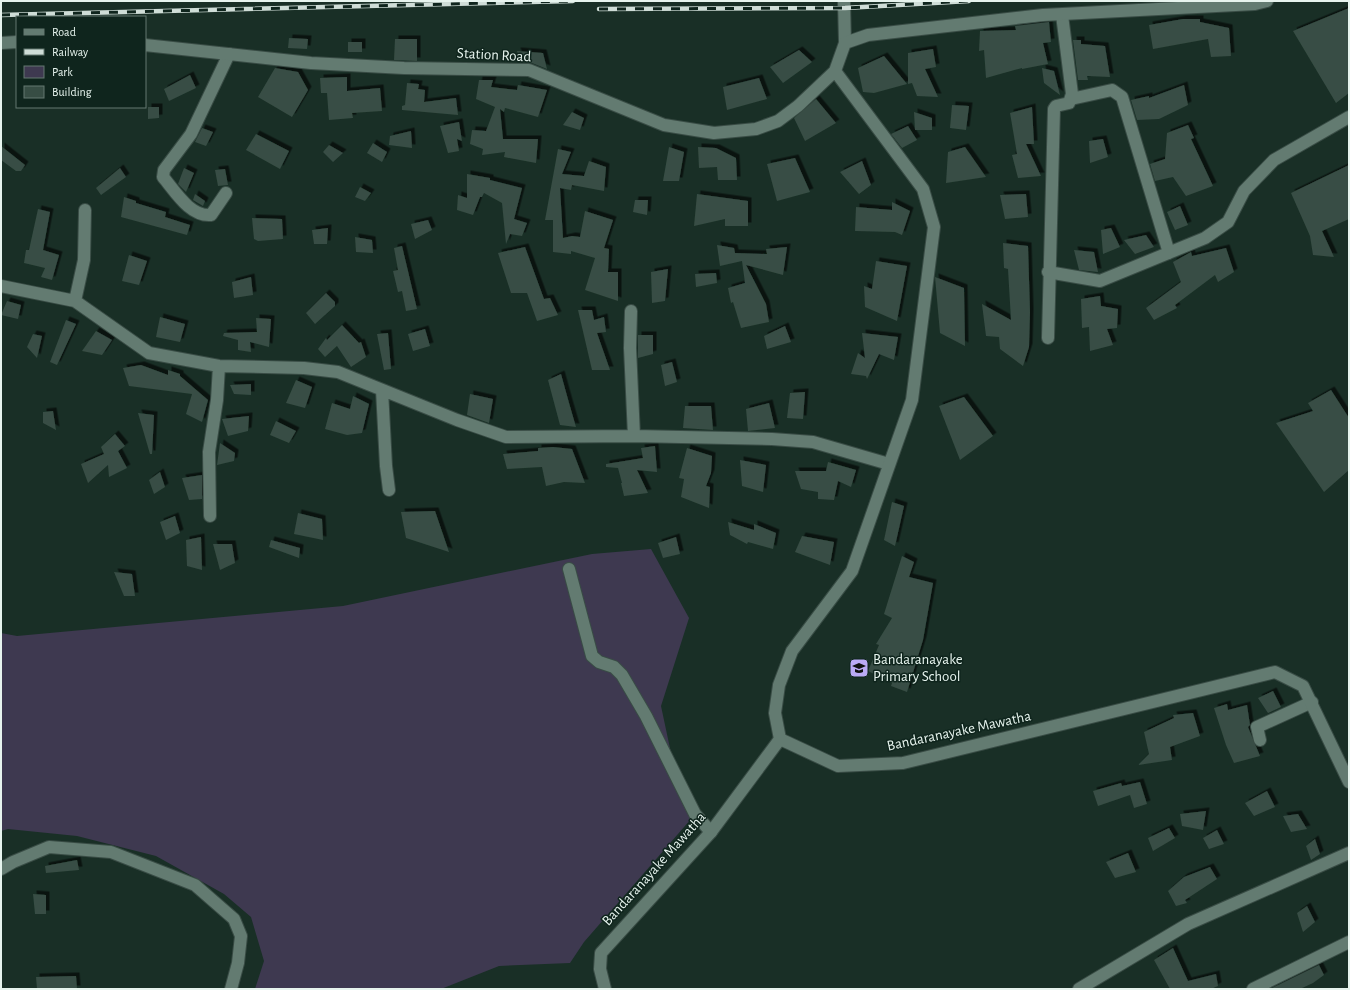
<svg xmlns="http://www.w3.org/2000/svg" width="1350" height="990" viewBox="0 0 1350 990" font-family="'Alegreya Sans',sans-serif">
  <defs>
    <filter id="shadow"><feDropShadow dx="3.5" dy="-3.5" stdDeviation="0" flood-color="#0009"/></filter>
  </defs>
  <rect width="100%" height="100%" fill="#192f26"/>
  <path fill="#3e3950" d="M651,549l38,69 -28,88 20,94 10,19 -107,123 -14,21 -71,3 -58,23h-186l9,-28 -13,-44 -27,-23 -68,-38 -79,-20 -69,-7 -7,2v-198l16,3 326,-30 249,-52z"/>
  <path fill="#374d44" filter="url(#shadow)" d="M1349,8v85l-13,10 -43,-72z
    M1183,19h17v3l29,6 2,28 -20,1 -3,-18 -55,10 -4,-24z
    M1049,22l2,20 -8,1 5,21 -26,5v-1l-36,10 -2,-28 -5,1 1,-20 36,-1 -1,-4z
    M289,38l19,1 -1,10 -19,-1z
    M395,39h22v22l-23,-1z
    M1073,40h8v4l24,2 5,31 -23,-1 1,4h-10z
    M348,42h14v10h-14z
    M933,49l3,18 -11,2 13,28 -21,-1 -5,-13 -4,1v-31z
    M799,50l13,12 -29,21 -13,-16z
    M517,51l26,2 4,16 -15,-6 -11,-1z
    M884,56l23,28 -33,9 -11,-1 -5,-24z
    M275,68l23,4 10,18 -16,27 -34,-20z
    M1042,68l12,3 6,24 -16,-12z
    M190,75l6,13 -27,13 -5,-12z
    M347,77v14l33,-3 2,23 -30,2 1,5 -24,2 -2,-27h-6l-1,-15z
    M759,78l8,21 -40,11 -4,-23z
    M479,80h14l-2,7 26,3 1,-5 29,5 -9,27 -33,-9 -1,4 -4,-3 3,30h35l-2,24 -32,-6 1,-5 -23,3 1,-6 -13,-5 2,-14 14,1 9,-24 -19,-8z
    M407,83l12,1 -1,5 7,1 -1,12 32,-4 2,17 -56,-5v-4l3,-1z
    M1184,85l4,20 -29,14 -22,1 -6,-20 18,-4v2z
    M816,99l20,24 -31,18 -11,-23z
    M952,105l17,1 -3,24 -16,-2z
    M148,107h11v11l-11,1z
    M1032,107l2,37h-8l15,32 -23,2 -6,-23 5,-1 -7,-41z
    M572,112l12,6 -4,12 -17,-5z
    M914,112l18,6v12h-17z
    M459,122l3,19 -5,-2 2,12 -11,2 -8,-27z
    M1188,125l6,13 -3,1 22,47 -27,10 -13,-19 -18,4 -5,-17 15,-5 2,-26z
    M908,126l9,14 -15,8 -11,-14z
    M202,128l11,4 -7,14 -11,-4z
    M411,131l1,17 -23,-3 1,-9z
    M256,134l33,17 -9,18 -34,-19z
    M1103,139l5,18 -18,6 -1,-22z
    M373,143l14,9 -5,10 -15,-9z
    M329,145l14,8 -10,9 -10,-10z
    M1,146l24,19 -4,6h-5l-15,-11z
    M669,147l15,5 -5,29h-16z
    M698,147l18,1 20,10 1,22h-19l-1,-13 -18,1z
    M965,147l21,30 -40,6 2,-31z
    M558,149l13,3 -9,22 22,2 5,-15 17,6 -2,24 -32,-6 -1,5 -11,-2 3,50 9,-2 8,1 5,-26 28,9 -9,28 5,1 -1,23h10v29l-33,-11 10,-32 -24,-7v3l-18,-2v-32h-8z
    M795,158l15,34 -33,9 -10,-37z
    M862,161l9,24 -12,9 -19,-22z
    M1349,165v54l-27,12 12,26 -21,-2 -3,-19 -19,-43z
    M120,168l6,9 -25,18 -5,-7z
    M184,168l10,5 -8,19 -8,-8z
    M225,169l3,16 -10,1 -3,-16z
    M467,174l23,4v2l32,8 -8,31 13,4 -5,13 -12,-2 -4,10 -4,-41 -18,-10 -2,4h-2l-7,18 -16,-5 1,-15 9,3z
    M360,187l11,6 -6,8 -10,-4z
    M195,194l10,7 -2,5 -10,-6z
    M697,194l51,7v25h-23v-7l-31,7z
    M1026,194l2,23 -23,2 -5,-24z
    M124,197l12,4v2l30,9 -1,5 25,8 -3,10 -66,-18z
    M635,200h13l-1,15 -14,-3z
    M892,202l18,9 -8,24 -7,-3 -40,-1 1,-24 36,3z
    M1180,206l8,19 -13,5 -8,-18z
    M38,209l12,3 -7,38 16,5 -7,25 -11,-3 4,-9 -21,-5 2,-13h3z
    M252,218l30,1 1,20 -25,2 -4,-2z
    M428,220l4,10 -17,9 -4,-15z
    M328,228l-1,16h-13l-2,-14z
    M1111,228l9,19 -17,7 -2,-24z
    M1146,235l8,12 -19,7 -11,-14z
    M355,237l17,3 1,13 -17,-1z
    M1003,243l25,3 2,66 -1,35 -6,19 -23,-17 -1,-12 -13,-1 -4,-32 29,16 -3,-51 -4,-1z
    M717,245l17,3 1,5 32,1 -1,-5 21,-2 -4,28 -37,-10 20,39 3,18 -28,6 -8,-26 -2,1 -3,-15 17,-5 -3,-22 -22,5z
    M402,246l15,63 -11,2 -4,-20 -4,1 -5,-21 5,-1 -4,-22z
    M525,247l19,52 6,-1 8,17 -21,6 -10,-28h-16l-13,-40z
    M1226,248l8,24 -16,10 -3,-7 -40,30 2,3 -23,12 -8,-12 35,-26 -8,-20 18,-10 1,4z
    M1074,250l20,2 4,20 -19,-2z
    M129,255l18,6 -8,24 -17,-4z
    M876,261l31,5 -10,55 -32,-14 -1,-21 8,3z
    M668,269l-3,32 -13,2 -1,-31z
    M716,273l1,10 -21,4 -1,-13z
    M251,277l2,18 -19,3 -2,-16z
    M935,277l29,11 1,58 -25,-13z
    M326,293l9,9v4l-20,18 -9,-11z
    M1100,296l1,10 17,3 -1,19 -10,1 6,16 -23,6 -1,-24 -7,1 -1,-29z
    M7,301l14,4 -3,14 -17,-4z
    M578,310h14l2,10 10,-3 2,15 -9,1 13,37h-18z
    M160,317l25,7 -5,18 -24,-5z
    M256,318l15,1 -2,28 -19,-5 1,10 -13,-2v-10l-15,-4 1,-3 33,-1z
    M66,320l10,4 -19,41 -7,-3z
    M342,325l17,18 2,-1 5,15 -15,10 -14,-21 -12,11 -7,-8 8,-11 1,2z
    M785,326l6,16 -24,7 -3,-13z
    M425,329l5,17 -17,5 -5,-17z
    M96,331l16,9 -10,15 -20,-4z
    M388,333l3,36 -7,1 -7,-36z
    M862,333l36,4 -4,23 -15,-6 -12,25 -1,-3 -15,-2 7,-21 7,5z
    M33,334l9,2 -5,22 -10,-11z
    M638,335h15v19l-15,4z
    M672,362l5,20 -12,4 -4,-21z
    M141,365l27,10v-5l12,4v2l28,24 -6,22 -16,-8 6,-20 -63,-8 -6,-18z
    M561,374l8,29 7,24 -16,-2 -12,-45z
    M296,380l16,7 -7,21 -19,-5z
    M251,384v11l-17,-1 -4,-9z
    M1331,390l18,28v52l-25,22 -48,-69 37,-12 -5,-8z
    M805,392l-2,27 -16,-1 3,-25z
    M470,394l23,5 -4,24 -22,-8z
    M353,396l16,8 -7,29 -15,2 -22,-6 7,-26 18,6z
    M964,397l29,39 -33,24 -21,-54z
    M769,403l6,25 -27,3 -2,-22z
    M685,406h26l2,24 -30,-2z
    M53,411l3,19 -13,-7v-11z
    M138,413l16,2 -2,39h-2z
    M249,416l-1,15 -20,5 -6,-17z
    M276,421l20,10 -7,12 -19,-8z
    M115,434l10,12 -7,5 9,17 -18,9 -1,-12 -20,18 -7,-19 23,-10 -3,-7z
    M220,443l15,10 -1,8 -17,4z
    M655,446l2,26 -20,-2 11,23 -24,3 -3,-13h1l-4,-15 -12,-1v-3l37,-6 -2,-10z
    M553,447l19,2 13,34 -21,-1 -18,4 -4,-19 -35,2 -4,-15 35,-3v-3z
    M687,448l25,8 -1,17 -5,13 4,1 -1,21 -28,-11 3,-18 -5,-1z
    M740,460l26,5 -3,27 -21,-6z
    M828,462l28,8 -5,17 -13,-6 -4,19 -16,-1v-7l-17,-3 -6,-18h31z
    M160,472l5,15 -11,7 -5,-14z
    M202,475v24l-13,1 -7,-22z
    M892,502l12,4 -9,40 -11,-6z
    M435,511l14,41 -43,-14 -5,-26z
    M298,513l24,6 1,21 -29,-6z
    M175,516l5,17 -14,7 -6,-18z
    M728,522l26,8v-6l22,9 -3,16 -25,-7 -1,2 -17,-9z
    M802,536l32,6 -4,23 -35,-13z
    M201,537l1,33 -15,-4 -1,-26z
    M676,537l4,17 -17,4 -5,-15z
    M271,540l29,8 -1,10 -30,-11z
    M213,544h19l3,19 -15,7z
    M902,556l12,6 -5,15 24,6 -10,57 -16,52 -16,-6 1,-3 -24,-12 11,-26 -3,-1 16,-26 -8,-4z
    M114,572l18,2 3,22h-11z
    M1273,691l8,16 -13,6 -10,-15z
    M1227,704l1,6 19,-5 3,20 -2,2 12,29 -26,7 -8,-18 -12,-37z
    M1193,713l7,23 -30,11 2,13 -34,5 11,-11 -5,-22 30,-14 -1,-3z
    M1140,782l7,22 -13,4 -4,-13 -32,11 -5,-15 28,-8 1,3z
    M1267,791l8,16 -21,9 -9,-13z
    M1206,811l-3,19 -21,-4 -2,-12z
    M1298,814l9,15 -16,3 -8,-16z
    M1169,828l6,10 -22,13 -5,-13z
    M1217,830l7,14 -15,5 -6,-11z
    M1315,839l5,15 -9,6 -5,-14z
    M1128,853l8,19 -21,6 -9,-16z
    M77,860l2,10 -33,3 -1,-7z
    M1210,867l7,12 -32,21 2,3 -11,3 -8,-15 16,-14z
    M33,894l13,1v19h-11z
    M1307,906l8,16 -12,10 -6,-19z
    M1173,948l15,33 28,-7 2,12 -7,3h-41l-16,-29z
    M1319,965l5,10 -11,8 -13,6h-30z
    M76,976l1,13h-40l-1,-12z"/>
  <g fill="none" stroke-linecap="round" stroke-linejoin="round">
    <defs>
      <path id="street" d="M844,1l1,42
        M1071,99l41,-9 10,7 47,156
        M226,193l-15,22c-21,2 -36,-24 -48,-38l1,-7 27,-36 38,-80
        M1048,272l52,9 105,-43 23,-16 16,-31 30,-31 75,-43
        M1,286l74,15 74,52 70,13 85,2 34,4 119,48 49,17 128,-1 138,3 41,3 76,22
        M75,301l9,-41 1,-50
        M631,311l-1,37 4,88
        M1048,338l6,-229 2,-3 13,-3 3,-9 -10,-79
        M382,390l4,76 3,24
        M210,516l-1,-64 8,-52 2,-34
        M569,569l23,87 7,6 15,5 8,8 24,41 49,98 16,18
        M1260,740l-3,-13 55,-25
        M1,869l12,-7 36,-15 62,5 84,33 39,34 7,17 -3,27 -7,26
        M1079,989l109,-65 161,-71
        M1253,989l96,-47"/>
      <path id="secondary" d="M1,43l16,-1
        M145,45l166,18 93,5 125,2 135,55 50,8 42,-4 22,-8 20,-15 37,-35 10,-28 23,-8 175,-20 212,-11 12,-3
        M780,739l-5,-26 4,-28 13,-34 60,-80 60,-171 22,-173 -11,-38 -88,-118
        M605,989l-5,-20 1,-16 110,-121 69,-93 58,27 65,-3 372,-91 28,14 46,96"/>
    </defs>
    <use href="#street" stroke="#394c45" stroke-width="14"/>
    <use href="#secondary" stroke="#394c45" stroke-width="14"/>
    <use href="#street" stroke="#637b71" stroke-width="12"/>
    <use href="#secondary" stroke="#637b71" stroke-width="12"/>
    <defs>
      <path id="rail" d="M599,9l246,-1 124,-7
        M1,15l572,-14"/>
    </defs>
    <use href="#rail" stroke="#cfddd7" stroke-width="4.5"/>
    <use href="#rail" stroke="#0f251d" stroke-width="3" stroke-dasharray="9" stroke-linecap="butt"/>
  </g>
  <defs>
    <symbol id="school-square" viewBox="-11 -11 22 22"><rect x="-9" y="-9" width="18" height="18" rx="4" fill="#bbaaf6" stroke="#0f251d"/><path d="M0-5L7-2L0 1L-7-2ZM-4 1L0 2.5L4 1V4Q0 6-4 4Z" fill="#111"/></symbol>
  </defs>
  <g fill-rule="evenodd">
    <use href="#school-square" x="848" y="657" width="22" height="22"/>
  </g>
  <g text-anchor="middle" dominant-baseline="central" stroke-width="3" stroke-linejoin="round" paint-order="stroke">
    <g font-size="15" fill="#e7f4ee" stroke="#0f251d">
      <text transform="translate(494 55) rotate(3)">Station Road</text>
      <text transform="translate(959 731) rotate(-12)">Bandaranayake Mawatha</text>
      <text transform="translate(654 869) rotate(-48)">Bandaranayake Mawatha</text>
    </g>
    <g font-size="15" fill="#e7f4ee" stroke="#0f251d" text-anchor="start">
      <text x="873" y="659">Bandaranayake<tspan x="873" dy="17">Primary School</tspan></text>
    </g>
  </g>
  <rect width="1350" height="990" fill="none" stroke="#e7f4ee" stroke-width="4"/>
  <rect x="16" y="16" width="130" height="92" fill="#0f251d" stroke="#657871"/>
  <rect x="24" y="29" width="20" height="6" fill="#637b71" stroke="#657871"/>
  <text x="52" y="36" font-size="12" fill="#e7f4ee">Road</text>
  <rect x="24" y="49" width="20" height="6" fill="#cfddd7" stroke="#657871"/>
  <text x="52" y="56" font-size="12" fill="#e7f4ee">Railway</text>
  <rect x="24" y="66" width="20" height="12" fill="#3e3950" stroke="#657871"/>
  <text x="52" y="76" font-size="12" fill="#e7f4ee">Park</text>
  <rect x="24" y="86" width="20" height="12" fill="#374d44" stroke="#657871"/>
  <text x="52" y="96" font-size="12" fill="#e7f4ee">Building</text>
</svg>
